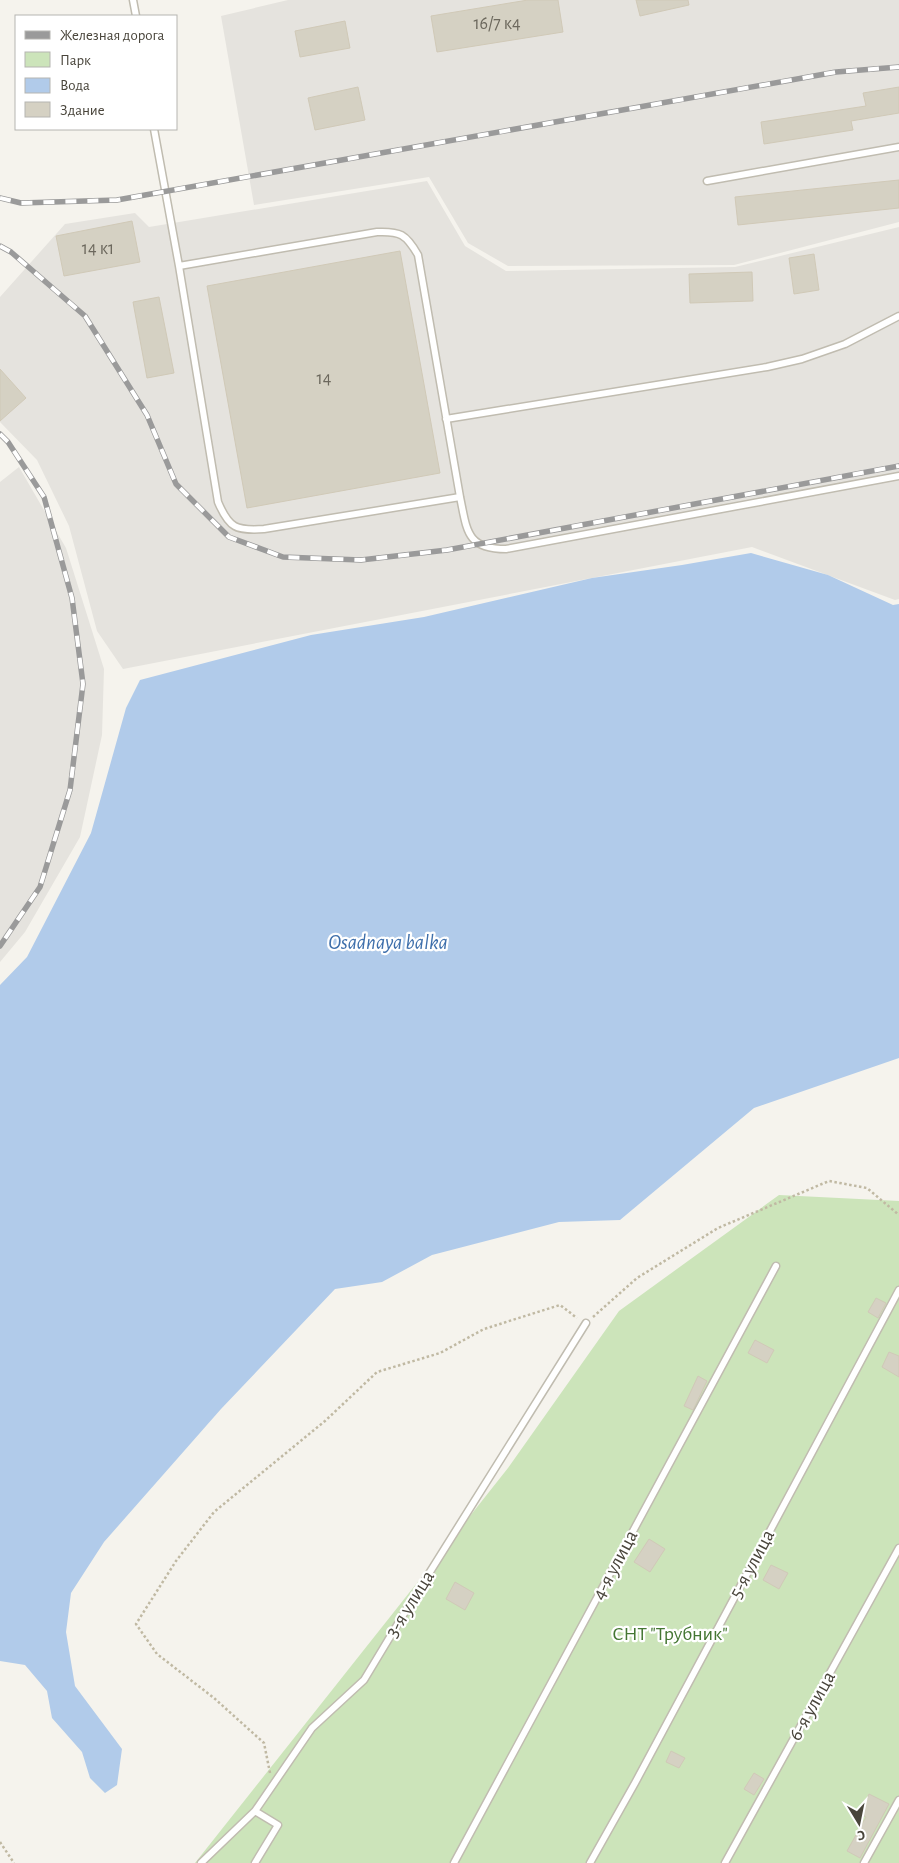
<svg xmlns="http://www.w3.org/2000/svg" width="899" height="1863" viewBox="0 0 899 1863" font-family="'Alegreya Sans',sans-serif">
  <rect width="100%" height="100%" fill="#f5f3ed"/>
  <path fill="#e5e3de" d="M288,0h611v222l-165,43 -226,1 -40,-23 -39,-66 -175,28 -33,-189z
    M427,181l38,65 41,25 229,-4 164,-40v372l-4,1 -143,-53 -629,122 -26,-38 -28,-105 -32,-66 -37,-38v-125l65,-73 70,-11 14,14z
    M19,467l47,81 38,121 -2,66 -22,102 -55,95 -25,30v-480z"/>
  <path fill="#cce4ba" d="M779,1195l120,6v662h-704l313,-395 111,-157z"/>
  <path fill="#b1cbea" d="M751,553l77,22 65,30 6,-1v454l-145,50 -134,112 -61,2 -127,33 -50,27 -47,7 -114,120 -117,133 -33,51 -5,39 9,54 47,63 -5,36 -12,8 -15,-15 -8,-26 -30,-34 -5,-27 -22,-26 -25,-4v-676l27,-28 64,-124 35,-125 14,-28 171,-45 113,-18 168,-39 90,-13z"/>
  <path fill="#d5d1c3" stroke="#d0c9b7" d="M528,0h30l5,32 -126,20 -6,-36z
    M636,0h52l1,5 -49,11z
    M345,21l5,27 -50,9 -5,-26z
    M358,87l7,33 -50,10 -7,-32z
    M899,87v26l-48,8 2,9 -89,14 -3,-22 105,-16 -3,-13z
    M899,180v28l-161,17 -3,-28z
    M132,221l8,41 -76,14 -8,-40z
    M400,251l40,222 -193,35 -40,-222z
    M814,254l5,36 -25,4 -5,-36z
    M752,272l1,29 -63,2 -1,-29z
    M159,297l15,76 -27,5 -14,-76z
    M0,369l26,29 -26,23z
    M876,1298l10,5 -8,15 -10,-6z
    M755,1340l19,10 -7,13 -19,-10z
    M889,1352l10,4v21l-17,-10z
    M698,1376l9,5 -14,29 -9,-4z
    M649,1539l16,10 -15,23 -16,-10z
    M771,1565l17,8 -9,16 -16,-9z
    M455,1582l19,11 -9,17 -19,-11z
    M671,1751l14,7 -6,10 -13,-6z
    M754,1773l10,6 -10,16 -10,-6z
    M869,1794l20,10 -29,54 -13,-7 19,-34 -6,-3z"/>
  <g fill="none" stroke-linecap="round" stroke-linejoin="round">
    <defs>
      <path id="lane" d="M133,0l3,16
        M154,129l25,137 39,236c11,26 18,29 46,27l196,-32
        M707,181l192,-34
        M179,266l198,-34c23,-1 29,2 41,23l42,242c7,33 6,52 46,52l393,-73
        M446,419l321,-52 35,-8 43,-15 54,-28
        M201,1863l54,-52 57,-83 52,-48 44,-73 178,-284
        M255,1863l23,-38 -23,-14
        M454,1863l322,-597
        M590,1863l45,-80 264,-493
        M725,1863l174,-315
        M864,1863l35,-63"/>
    </defs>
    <use href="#lane" stroke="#c0bcb0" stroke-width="9"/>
    <path stroke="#c0b9a3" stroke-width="2.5" stroke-dasharray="2.5 2.5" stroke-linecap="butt" d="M593,1317l44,-39 81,-50 111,-47 38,7 32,27
      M270,1773l-6,-30 -50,-45 -57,-44 -21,-30 40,-63 38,-49 111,-91 52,-49 63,-19 44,-24 76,-24 17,13
      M0,1842l14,21"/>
    <use href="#lane" stroke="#fff" stroke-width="6"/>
    <defs>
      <path id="rail" d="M0,198l21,5 96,-3 719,-128 63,-5
        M0,246l11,6 74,64 62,99 29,69 53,53 54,20 78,3 86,-10 452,-84
        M0,434l8,8 36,55 28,101 11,86 -13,106 -30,97 -40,59"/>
    </defs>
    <use href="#rail" stroke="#9a9a9a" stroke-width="5.5"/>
    <use href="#rail" stroke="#fff" stroke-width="4" stroke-dasharray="11" stroke-linecap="butt"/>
  </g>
  <g text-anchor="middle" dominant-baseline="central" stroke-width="4.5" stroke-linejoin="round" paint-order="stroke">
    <g font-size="18" fill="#6c685d">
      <text x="497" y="24">16/7 к4</text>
      <text x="98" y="249">14 к1</text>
      <text x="324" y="379">14</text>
    </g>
    <g font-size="20" fill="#49453b" stroke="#fff">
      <text transform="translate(752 1564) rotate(-62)">5-я улица</text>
      <text transform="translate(615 1565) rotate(-62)">4-я улица</text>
      <text transform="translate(410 1604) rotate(-58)">3-я улица</text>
      <text transform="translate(812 1706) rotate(-61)">6-я улица</text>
    </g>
    <g font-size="20" fill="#447633" stroke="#fff">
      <text x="670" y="1634">СНТ "Трубник"</text>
    </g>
    <g font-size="21" font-style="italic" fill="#3e6fab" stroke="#fff">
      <text x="388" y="942">Osadnaya balka</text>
    </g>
  </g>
  <rect x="15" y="15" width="162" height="115" fill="#ffffff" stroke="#b6b5b1"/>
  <rect x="25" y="31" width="25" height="8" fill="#9a9a9a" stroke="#b6b5b1"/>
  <text x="60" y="40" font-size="15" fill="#49453b">Железная дорога</text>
  <rect x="25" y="52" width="25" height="15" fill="#cce4ba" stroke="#b6b5b1"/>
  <text x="60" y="65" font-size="15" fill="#49453b">Парк</text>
  <rect x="25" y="78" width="25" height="15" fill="#b1cbea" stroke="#b6b5b1"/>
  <text x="60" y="90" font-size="15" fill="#49453b">Вода</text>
  <rect x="25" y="102" width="25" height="15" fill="#d5d1c3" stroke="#b6b5b1"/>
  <text x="60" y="115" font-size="15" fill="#49453b">Здание</text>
  <g transform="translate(859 1823) rotate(170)" stroke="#ffffff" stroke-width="4" paint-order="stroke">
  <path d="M0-4L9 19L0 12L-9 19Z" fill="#49453b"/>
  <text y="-8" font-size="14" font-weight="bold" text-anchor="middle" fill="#49453b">С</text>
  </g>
</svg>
